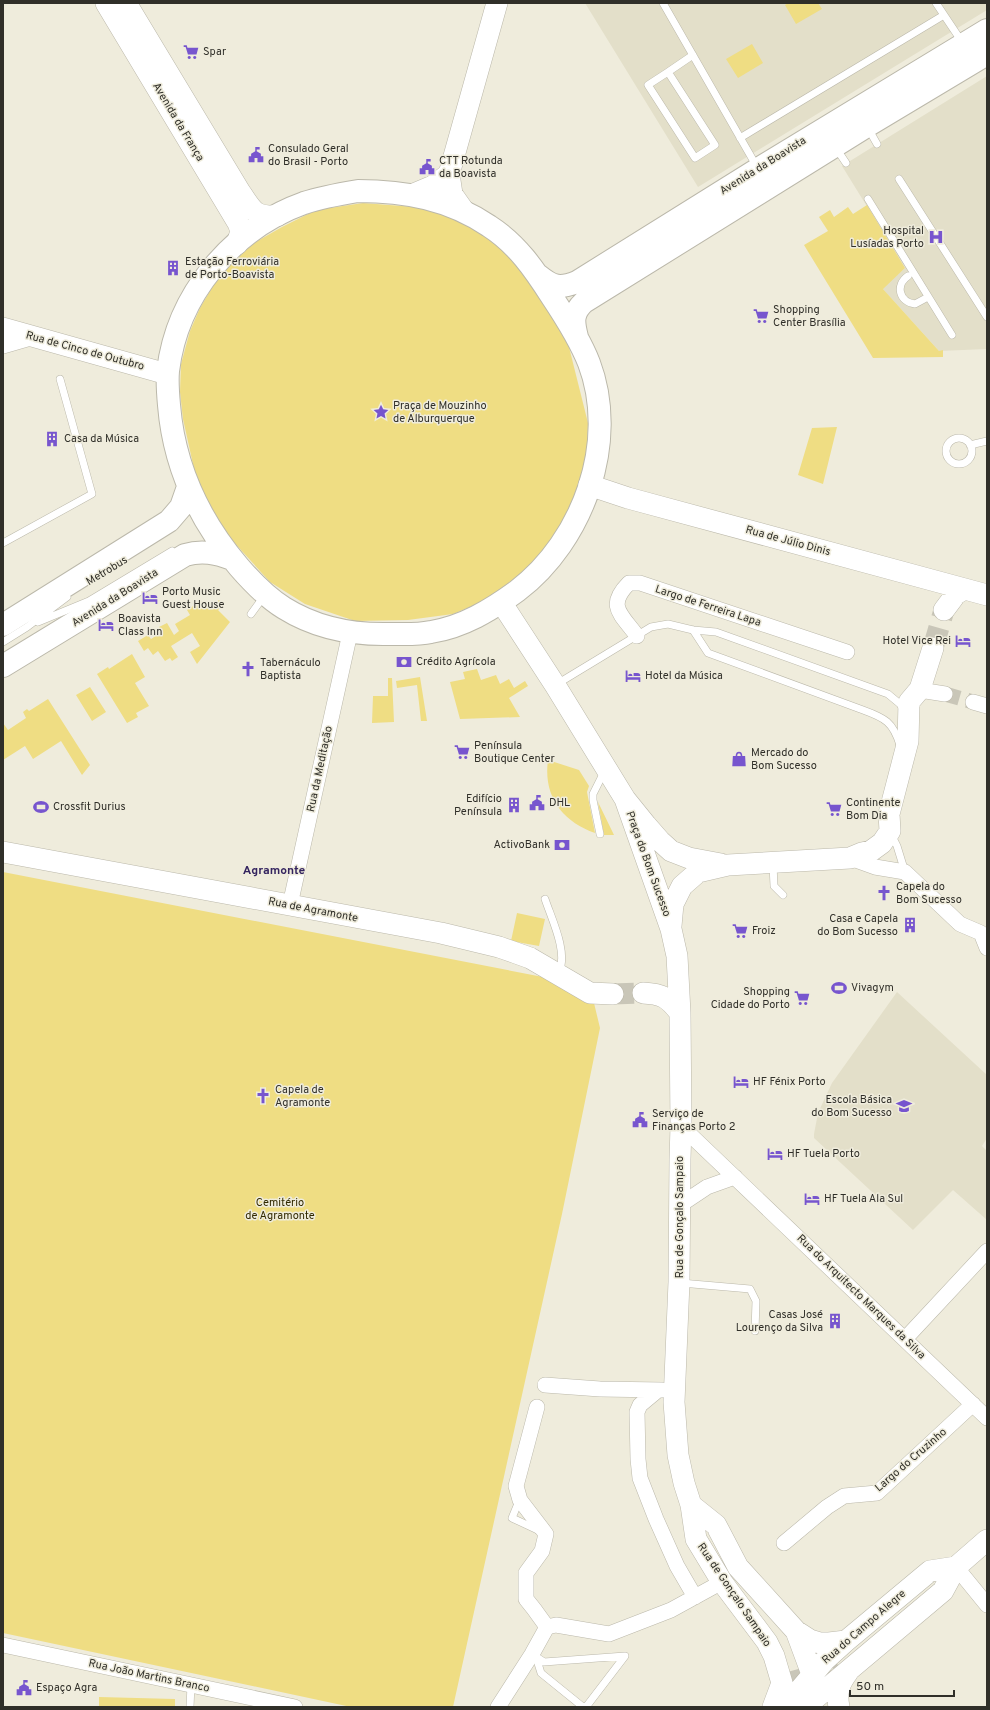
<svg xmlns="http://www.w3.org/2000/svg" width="990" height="1710" viewBox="0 0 990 1710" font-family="Overpass,sans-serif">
  <rect width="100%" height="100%" fill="#efecdc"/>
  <path fill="#e3dfc9" d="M585,3h402v7l-289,177z
    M987,76v273l-48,2 -57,-63 23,-20 -63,-102z
    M897,992l90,83v63l-5,8 5,5v69l-34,-30 -40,40 -99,-92v-4l4,-21 14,-30z"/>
  <path fill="#efdd83" d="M788,3h30l4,6 -26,15 -11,-19z
    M752,44l11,19 -25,15 -12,-19z
    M363,203l52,4 24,4 66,31 62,97 21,84 -1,24 -4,24 -7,25 -14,32 -32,41 -41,30 -36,15 -45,6 -53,1 -50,-17 -35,-22 -40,-44 -15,-21 -13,-26 -8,-22 -5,-23 -6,-27 -3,-27 1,-28 9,-33 10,-23 14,-24 18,-21 22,-20 28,-16 34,-17z
    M867,205l38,63 -22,21 56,62 4,-1v7l-70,1 -69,-113 24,-14 -9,-14 11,-7 4,7 14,-10 5,7z
    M837,427l-14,57 -25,-9 14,-47z
    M219,600l4,5 -5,5 12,12 -33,42 -7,-12 10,-6 -8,-13 -21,13 7,11 -6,4 -2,-3 -5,3 -7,-10 -5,4 -5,-7 -4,3 -6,-10 10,-6 3,4 11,-7 -3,-5 8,-4 7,12 5,-4 -4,-7 15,-9 -3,-5 14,-9 8,9z
    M132,654l13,23 -10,6 14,23 -13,7 2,4 -11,6 -30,-49 11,-7 1,2z
    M477,669l4,11 15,-5 4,9 9,-5 5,9 11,-7 3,5 -19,12 11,19 -60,2 -10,-37 15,-3 -2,-7z
    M420,677l7,44h-6l-4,-36 -20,3 -1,-7z
    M388,678h4l2,44 -22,1 1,-27h15z
    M90,687l16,25 -14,9 -16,-26z
    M48,699l42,66 -8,10 -21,-34 -28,18 -8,-13 -22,14v-37l5,7 18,-12 -3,-6 4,-3 2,2z
    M548,760l31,10 10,16 -2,6 8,41c-33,-12 -52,-37 -47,-73z
    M598,802l16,33h-10z
    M3,872l545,106 46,25 6,25 -38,186 -109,493h-102l-348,-74z
    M517,913l28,6 -6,27 -28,-5z
    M99,1697l76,2v8h-76z"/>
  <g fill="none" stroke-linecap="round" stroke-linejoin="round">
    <path stroke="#c9c6b8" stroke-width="15" stroke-dasharray="15 8" stroke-linecap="butt" d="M945,694l28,8"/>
    <path stroke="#c9c6b8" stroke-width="21" stroke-dasharray="21 10" stroke-linecap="butt" d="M933,648l11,-38
      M613,994l30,-1
      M791,1671l10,36
      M819,1696l8,-19 10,-13"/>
    <defs>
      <path id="lane" d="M663,3l94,164
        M936,3l26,39
        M668,72l47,73 -20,13 -47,-73z
        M668,72l25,-17
        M868,128l9,16
        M740,138l204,-123
        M836,148l10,15
        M899,179l88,138
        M868,199l84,136
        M908,276c-13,9 -9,26 7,28l13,-7
        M946 451a13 13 0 1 1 26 0a13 13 0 1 1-26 0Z
        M970,445l17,-4
        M3,543l89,-49 -32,-115
        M251,614l8,-11
        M38,622l51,-21 83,-50
        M693,630l15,23 155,57c22,8 30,12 37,35
        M3,642l24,-15 40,-30
        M557,684l94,-57 17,-3 25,6 23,2 172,62 12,10 4,6
        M600,834l-7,-34v-6l11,-22
        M891,834l6,12 8,26
        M773,865l1,21 9,9
        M545,899c7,21 23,53 14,73
        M681,1283l69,6 6,12 -1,30
        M519,1501l-7,17 28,13
        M532,1654l12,8 81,-6 -39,51
        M536,1657l5,16 42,34
        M190,1707l1,-22"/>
      <path id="street" d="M3,346l31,-9
        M637,636c-16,-22 -31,-30 -8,-53h11l207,69
        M926,691l19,3
        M973,702l14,4
        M850,858l25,9 30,5 55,52 21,9
        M290,905l60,-272
        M981,933l6,15
        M681,1126l306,292
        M680,1205l27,-18 28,-10
        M905,1339l82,-88
        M545,1385l55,4 62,1
        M658,1390l-18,15 -3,7 1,47 2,19 16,41 21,47 18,31
        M537,1407l-21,79 4,14 26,34 -4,17 -16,22v26l8,10 13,18
        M784,1543l43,-36 17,-11 33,-3 96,-89
        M956,1567l31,38
        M3,1645l292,62
        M498,1707l34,-53 15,-27 9,-2 53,9 62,-24 51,-28"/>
      <path id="secondary" d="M106,3l132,220 3,8 -4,13
        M126,3l114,189c13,18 13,25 37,24
        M414,194l19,-8 16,-12
        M464,211l-12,-17 -3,-20 48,-171
        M3,328l164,46
        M589,485l39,13 359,97
        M501,602l54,83 70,114 21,26 14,16 11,10 18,7 32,6
        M944,610l12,-16 8,-5
        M625,799l46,130 6,27 3,57 1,113 -1,33 -1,123 -5,120 4,53 6,28 7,22 5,34 26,43 45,60 7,14 8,27 -9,24
        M3,852l438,81 58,14 17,6 14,5 60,35 23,1
        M671,926l2,-22 9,-18 16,-14 30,-7 122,-7 12,-5 9,-2 11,-8 8,-12 -1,-17 19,-73 1,-39 11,-13 13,-41
        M643,993c19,1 25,4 37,20
        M691,1505l25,20 22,42 58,64 14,9 10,3h9l17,-2
        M796,1631l20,54
        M785,1707l40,-47 21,-19 84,-70 26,-4
        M805,1707l138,-116 13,-24 31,-27
        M839,1707c-3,-15 0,-23 9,-35"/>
      <path id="primary" d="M358,191c47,0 91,8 131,35 28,18 45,43 63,71 14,21 28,43 37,66 30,79 -6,178 -72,228 -26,19 -54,36 -86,41 -14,3 -28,2 -41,2 -37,1 -74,-6 -106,-26 -18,-11 -32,-26 -45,-41 -40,-47 -65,-100 -70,-162 -1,-11 -2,-23 -1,-34 9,-76 64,-142 136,-168 18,-6 36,-9 54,-12z
        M538,275c15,12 21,14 39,7l181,-113 229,-139
        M577,337c-4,-15 -5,-24 7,-35l283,-176 120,-72
        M3,625l166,-104 12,-14 7,-20
        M3,666l182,-111c17,-5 31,-2 47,4"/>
    </defs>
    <use href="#lane" stroke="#bbb8aa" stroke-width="8"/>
    <use href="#street" stroke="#bbb8aa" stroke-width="16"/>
    <use href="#secondary" stroke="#bbb8aa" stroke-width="22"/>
    <use href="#primary" stroke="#bbb8aa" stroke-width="24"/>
    <use href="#lane" stroke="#fff" stroke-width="7"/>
    <use href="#street" stroke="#fff" stroke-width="15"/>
    <use href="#secondary" stroke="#fff" stroke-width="21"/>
    <use href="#primary" stroke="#fff" stroke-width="22"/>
  </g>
  <defs>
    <symbol id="supermarket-bare" viewBox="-9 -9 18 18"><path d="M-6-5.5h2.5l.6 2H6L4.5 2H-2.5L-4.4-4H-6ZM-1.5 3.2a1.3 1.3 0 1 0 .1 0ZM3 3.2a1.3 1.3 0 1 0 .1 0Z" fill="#7755ce" stroke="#efecdc" stroke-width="2.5" paint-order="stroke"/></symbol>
    <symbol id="civic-bare" viewBox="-9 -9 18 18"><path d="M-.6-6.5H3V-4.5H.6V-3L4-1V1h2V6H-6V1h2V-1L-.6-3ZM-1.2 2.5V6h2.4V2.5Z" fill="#7755ce" stroke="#efecdc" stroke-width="2.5" paint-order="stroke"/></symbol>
    <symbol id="hospital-bare" viewBox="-9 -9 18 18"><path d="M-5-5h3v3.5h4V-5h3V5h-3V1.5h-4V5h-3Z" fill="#7755ce" stroke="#efecdc" stroke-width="2.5" paint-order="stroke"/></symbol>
    <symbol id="building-bare" viewBox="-9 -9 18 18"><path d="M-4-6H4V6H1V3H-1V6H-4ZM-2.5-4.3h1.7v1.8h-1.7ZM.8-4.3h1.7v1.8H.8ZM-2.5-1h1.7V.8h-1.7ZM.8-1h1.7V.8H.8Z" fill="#7755ce" stroke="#efecdc" stroke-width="2.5" paint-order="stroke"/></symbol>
    <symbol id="sight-bare" viewBox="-9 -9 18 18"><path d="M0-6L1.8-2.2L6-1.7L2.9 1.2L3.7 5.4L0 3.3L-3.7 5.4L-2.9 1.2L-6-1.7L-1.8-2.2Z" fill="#7755ce" stroke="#efecdc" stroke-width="2.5" paint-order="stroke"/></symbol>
    <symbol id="hotel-bare" viewBox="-9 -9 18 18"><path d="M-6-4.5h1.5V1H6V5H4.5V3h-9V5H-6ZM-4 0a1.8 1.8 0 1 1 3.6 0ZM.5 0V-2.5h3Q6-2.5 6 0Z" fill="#7755ce" stroke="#efecdc" stroke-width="2.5" paint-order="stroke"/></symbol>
    <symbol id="bank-bare" viewBox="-9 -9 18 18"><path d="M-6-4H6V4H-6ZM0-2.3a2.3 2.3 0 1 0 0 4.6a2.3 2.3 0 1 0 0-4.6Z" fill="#7755ce" stroke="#efecdc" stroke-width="2.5" paint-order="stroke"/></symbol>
    <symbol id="church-bare" viewBox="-9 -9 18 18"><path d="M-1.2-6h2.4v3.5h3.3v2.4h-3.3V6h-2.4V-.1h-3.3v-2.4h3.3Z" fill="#7755ce" stroke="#efecdc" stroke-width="2.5" paint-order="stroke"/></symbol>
    <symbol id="shop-bare" viewBox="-9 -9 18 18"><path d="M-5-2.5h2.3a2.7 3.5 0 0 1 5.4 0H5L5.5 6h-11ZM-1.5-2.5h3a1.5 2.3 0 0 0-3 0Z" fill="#7755ce" stroke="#efecdc" stroke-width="2.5" paint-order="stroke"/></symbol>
    <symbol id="stadium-bare" viewBox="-9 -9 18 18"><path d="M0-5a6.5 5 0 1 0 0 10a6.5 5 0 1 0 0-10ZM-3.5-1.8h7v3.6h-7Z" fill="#7755ce" stroke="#efecdc" stroke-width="2.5" paint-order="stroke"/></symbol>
    <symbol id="school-bare" viewBox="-9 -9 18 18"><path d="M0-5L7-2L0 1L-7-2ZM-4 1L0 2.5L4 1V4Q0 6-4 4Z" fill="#7755ce" stroke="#efecdc" stroke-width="2.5" paint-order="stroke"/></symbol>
  </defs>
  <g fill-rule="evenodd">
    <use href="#supermarket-bare" x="180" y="41" width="22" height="22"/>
    <use href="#civic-bare" x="245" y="144" width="22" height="22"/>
    <use href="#civic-bare" x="416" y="156" width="22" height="22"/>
    <use href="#hospital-bare" x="925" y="226" width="22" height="22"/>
    <use href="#building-bare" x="162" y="257" width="22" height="22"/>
    <use href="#supermarket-bare" x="750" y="305" width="22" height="22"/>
    <use href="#sight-bare" x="370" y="401" width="22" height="22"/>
    <use href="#building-bare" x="41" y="428" width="22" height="22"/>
    <use href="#hotel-bare" x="139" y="587" width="22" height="22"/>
    <use href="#hotel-bare" x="95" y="614" width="22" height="22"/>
    <use href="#hotel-bare" x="952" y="630" width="22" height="22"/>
    <use href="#bank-bare" x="393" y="651" width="22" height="22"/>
    <use href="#church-bare" x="237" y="658" width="22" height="22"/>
    <use href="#hotel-bare" x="622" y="665" width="22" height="22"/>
    <use href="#supermarket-bare" x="451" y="741" width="22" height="22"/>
    <use href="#shop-bare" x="728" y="748" width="22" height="22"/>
    <use href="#civic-bare" x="526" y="792" width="22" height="22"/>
    <use href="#building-bare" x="503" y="794" width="22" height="22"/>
    <use href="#stadium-bare" x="30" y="796" width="22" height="22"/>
    <use href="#supermarket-bare" x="823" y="798" width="22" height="22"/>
    <use href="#bank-bare" x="551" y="834" width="22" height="22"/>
    <use href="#church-bare" x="873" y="882" width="22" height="22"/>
    <use href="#building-bare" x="899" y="914" width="22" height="22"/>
    <use href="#supermarket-bare" x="729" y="920" width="22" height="22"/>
    <use href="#stadium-bare" x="828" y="977" width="22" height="22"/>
    <use href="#supermarket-bare" x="791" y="987" width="22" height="22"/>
    <use href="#hotel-bare" x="730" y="1071" width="22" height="22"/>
    <use href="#church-bare" x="252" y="1085" width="22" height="22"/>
    <use href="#school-bare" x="893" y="1095" width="22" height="22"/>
    <use href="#civic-bare" x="629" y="1109" width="22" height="22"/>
    <use href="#hotel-bare" x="764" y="1143" width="22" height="22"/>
    <use href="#hotel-bare" x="801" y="1188" width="22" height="22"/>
    <use href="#building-bare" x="824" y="1310" width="22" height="22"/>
    <use href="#civic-bare" x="13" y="1677" width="22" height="22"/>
  </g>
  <g text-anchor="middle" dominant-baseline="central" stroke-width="3" stroke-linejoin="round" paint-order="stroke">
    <g font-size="11" fill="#302f29" stroke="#efecdc" text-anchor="start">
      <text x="203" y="52">Spar</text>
      <text x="268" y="149">Consulado Geral<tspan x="268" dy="13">do Brasil - Porto</tspan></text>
      <text x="439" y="161">CTT Rotunda<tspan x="439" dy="13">da Boavista</tspan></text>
      <text x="924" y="231" text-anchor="end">Hospital<tspan x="924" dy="13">Lusíadas Porto</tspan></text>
      <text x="185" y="262">Estação Ferroviária<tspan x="185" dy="13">de Porto-Boavista</tspan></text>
      <text x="773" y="310">Shopping<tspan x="773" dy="13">Center Brasília</tspan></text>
      <text x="393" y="406">Praça de Mouzinho<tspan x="393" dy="13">de Alburquerque</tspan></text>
      <text x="64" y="439">Casa da Música</text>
      <text x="162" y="592">Porto Music<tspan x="162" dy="13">Guest House</tspan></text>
      <text x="118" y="619">Boavista<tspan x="118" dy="13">Class Inn</tspan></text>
      <text x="951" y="641" text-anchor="end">Hotel Vice Rei</text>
      <text x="416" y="662">Crédito Agrícola</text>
      <text x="260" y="663">Tabernáculo<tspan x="260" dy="13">Baptista</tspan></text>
      <text x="645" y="676">Hotel da Música</text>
      <text x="474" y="746">Península<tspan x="474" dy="13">Boutique Center</tspan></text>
      <text x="751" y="753">Mercado do<tspan x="751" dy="13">Bom Sucesso</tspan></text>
      <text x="502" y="799" text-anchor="end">Edifício<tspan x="502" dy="13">Península</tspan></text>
      <text x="549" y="803">DHL</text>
      <text x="846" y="803">Continente<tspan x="846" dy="13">Bom Dia</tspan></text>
      <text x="53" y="807">Crossfit Durius</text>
      <text x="550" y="845" text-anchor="end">ActivoBank</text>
      <text x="896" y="887">Capela do<tspan x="896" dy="13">Bom Sucesso</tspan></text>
      <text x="898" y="919" text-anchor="end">Casa e Capela<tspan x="898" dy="13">do Bom Sucesso</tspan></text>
      <text x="752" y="931">Froiz</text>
      <text x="851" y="988">Vivagym</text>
      <text x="790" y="992" text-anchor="end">Shopping<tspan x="790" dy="13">Cidade do Porto</tspan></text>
      <text x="753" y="1082">HF Fénix Porto</text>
      <text x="275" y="1090">Capela de<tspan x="275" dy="13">Agramonte</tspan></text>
      <text x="892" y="1100" text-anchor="end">Escola Básica<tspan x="892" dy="13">do Bom Sucesso</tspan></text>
      <text x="652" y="1114">Serviço de<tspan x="652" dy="13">Finanças Porto 2</tspan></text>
      <text x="787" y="1154">HF Tuela Porto</text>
      <text x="824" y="1199">HF Tuela Ala Sul</text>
      <text x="823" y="1315" text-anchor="end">Casas José<tspan x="823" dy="13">Lourenço da Silva</tspan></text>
      <text x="36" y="1688">Espaço Agra</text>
    </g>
    <g font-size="11" fill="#302f29" stroke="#efecdc">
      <text transform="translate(178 122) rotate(59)">Avenida da França</text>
      <text transform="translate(763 166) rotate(-32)">Avenida da Boavista</text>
      <text transform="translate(85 351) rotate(15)">Rua de Cinco de Outubro</text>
      <text transform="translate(788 541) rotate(15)">Rua de Júlio Dinis</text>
      <text transform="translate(107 571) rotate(-31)">Metrobus</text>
      <text transform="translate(115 598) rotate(-32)">Avenida da Boavista</text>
      <text transform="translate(708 606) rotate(18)">Largo de Ferreira Lapa</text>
      <text transform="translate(320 769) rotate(-78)">Rua da Meditação</text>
      <text transform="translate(648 864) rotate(70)">Praça do Bom Sucesso</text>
      <text transform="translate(313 910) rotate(11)">Rua de Agramonte</text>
      <text transform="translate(680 1217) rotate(-90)">Rua de Gonçalo Sampaio</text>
      <text transform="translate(861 1297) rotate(44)">Rua do Arquitecto Marques da Silva</text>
      <text transform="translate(911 1460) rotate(-41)">Largo do Cruzinho</text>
      <text transform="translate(734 1595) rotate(56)">Rua de Gonçalo Sampaio</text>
      <text transform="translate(864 1627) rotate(-41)">Rua do Campo Alegre</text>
      <text transform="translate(149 1676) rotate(12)">Rua João Martins Branco</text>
    </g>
    <g font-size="11" fill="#322a00" stroke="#efecdc">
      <text x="280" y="1203">Cemitério<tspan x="280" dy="13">de Agramonte</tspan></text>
    </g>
    <g font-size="12" font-weight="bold" fill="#34245f" stroke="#efecdc">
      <text x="274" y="871">Agramonte</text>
    </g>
  </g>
  <rect width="990" height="1710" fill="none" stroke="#302f29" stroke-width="8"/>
  <path d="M850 1690v6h104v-6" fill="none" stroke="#302f29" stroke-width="2"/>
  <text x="856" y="1690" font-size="12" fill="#302f29" stroke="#efecdc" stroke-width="3" paint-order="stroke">50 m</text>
</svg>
